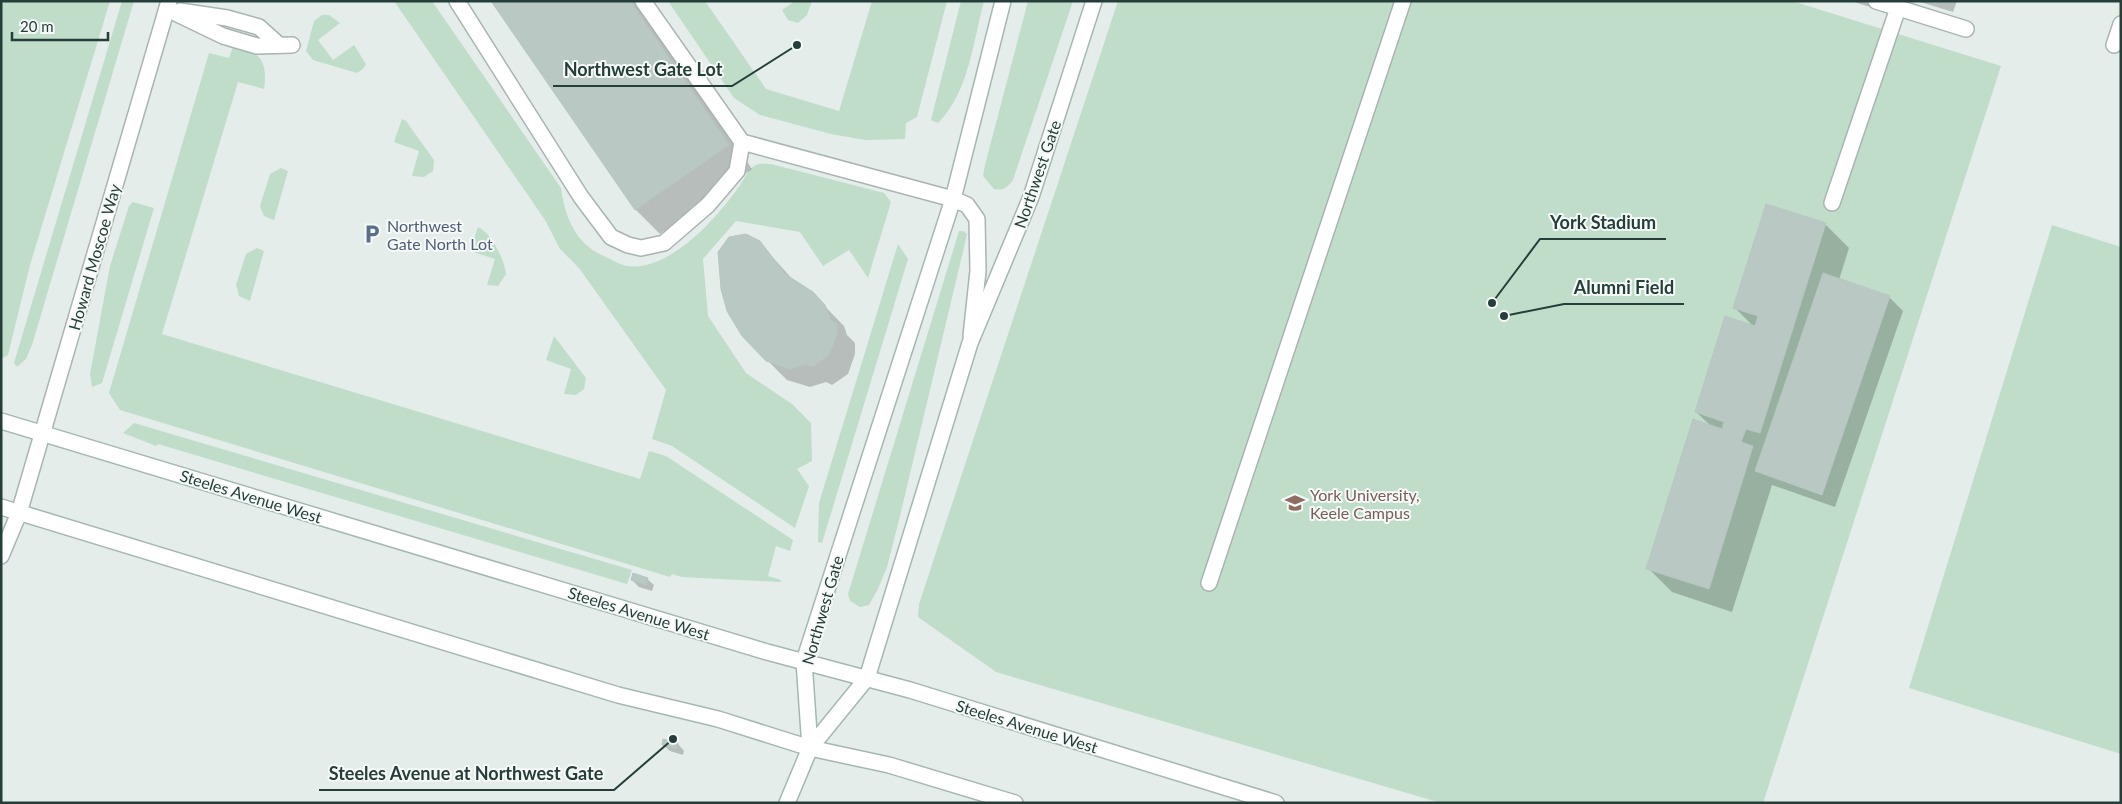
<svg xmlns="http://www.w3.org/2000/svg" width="2122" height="804" viewBox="0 0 2122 804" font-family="Lato,sans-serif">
  <rect width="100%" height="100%" fill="#e5edea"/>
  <path fill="#bfddc9" d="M1,1h109l-80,264 -22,90 -7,4z
    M122,1h12l-102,344 -6,14 -9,8 -3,-4z
    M394,1h38l129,187c4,30 15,57 45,69 7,3 14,8 21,9 42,6 89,-47 111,-78 6,-7 9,-19 18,-23 4,-2 11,-1 15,-1l113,29 7,9 -23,76 -19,-28 -26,16 -23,-34 -64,-11 -33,38 5,57 38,57 46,31 19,19 1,38 -15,8 12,17 -14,42 -123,-82 -20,-7 14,-49 -87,-122 -19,-19 -15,-29z
    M668,1h37l61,88 73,22 33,-110h75l-30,116 -11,6 -1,16 -40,1 -34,-6 -71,-19 -26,-17z
    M795,1h17l-5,14 -9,8 -10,-3 -6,-10z
    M961,1h23c-11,41 -15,91 -46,122l-7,-3z
    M1028,1h45l-60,179c-6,8 -10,11 -19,9l-11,-13 2,-11z
    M1118,1h674l209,65 -238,737h-322l-445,-131 -78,-55 1,-13z
    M322,15h7l11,8 -22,17 15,20 21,-15 12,19 -3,5 -6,4 -44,-13 -7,-9 8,-30z
    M234,44c26,9 34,16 30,45l-26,-7 -76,252 478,145 9,-28 17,5 127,84 -3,11 -14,-5 -8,30 13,4 -1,2 -98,-5 -10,-3 -2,3 -550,-167 -11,-17 100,-340 20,5z
    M402,119l4,2 28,39 -1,11 -9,6 -12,-1 7,-25 -25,-9z
    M281,168l7,3 -14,49 -10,-4 -4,-10 10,-32z
    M133,202l21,6 -52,175 -10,4 -2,-13 20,-108 19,-60z
    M2052,225l69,22v507l-212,-66z
    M478,227c13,5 27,34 28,47l-8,12 -11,-1 8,-26 -25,-8z
    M959,231h4l4,3 -1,5 -67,281 -12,47 -9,22 -9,16 -9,2 -10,-6 -2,-7z
    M898,244l10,15 -86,284 -4,-1 1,-39z
    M257,248l7,3 -14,50 -11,-5 -3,-11 10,-31z
    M554,336l32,42 -2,11 -8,6 -12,-1 7,-25 -25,-9z
    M134,423l498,147 -5,14 -469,-140 -2,2 -33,-13z"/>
  <path fill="#0003" d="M493,1h144l115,168 -92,65 -24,-24z
    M1851,1h49l-4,14z
    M1917,1h40l-4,11z
    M1825,224l24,24 -10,32 50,17 14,14 -68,196 -63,-22 -40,127 -60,-20 -24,-24 63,-142 -15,-14 57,-86 -18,-18z
    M759,242l35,39 18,12 32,33 3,9 8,8v11l-7,20 -16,11 -6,-3 -16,5 -23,-7 -44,-44 -21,-47 -3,-37z
    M647,579l7,6 -2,6 -13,-4 -7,-7z
    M678,744l6,7 -1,4 -13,-4 -7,-6z"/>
  <path fill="#bac8c3" stroke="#b7c6c1" d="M491,1h139l99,144 -94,65z
    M1766,204l60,19 -66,210 -14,-4 -5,13 12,4 -44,143 -63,-20 47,-150 29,10 2,-7 -29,-10 30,-96 30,10 3,-10 -25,-8z
    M746,234l14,7 25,33 28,18 12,13 5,15 6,3 1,11 -8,21 -17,12 -6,-3 -16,5 -24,-8 -24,-25 -15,-25 -6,-22 -3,-37 11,-15z
    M1823,273l67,23 -68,199 -67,-24z
    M633,573l15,5 -2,7 -15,-5z
    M663,739l15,4 -1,6 -15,-4z"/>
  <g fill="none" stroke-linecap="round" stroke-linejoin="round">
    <defs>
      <path id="lane" d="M457,1l124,196 30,40 17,8 13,3 23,-5 44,-38 29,-34 5,-29
        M643,1l99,141 211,57 14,6 10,14 1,52 -7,65
        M1876,1l90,28
        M167,9l56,27 34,10 35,-1
        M180,11l47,7 32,9 19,17
        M2114,45l7,-21
        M1832,203l66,-195
        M1,556l18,-43
        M1209,583l194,-582"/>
      <path id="street" d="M19,513l150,-512"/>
      <path id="secondary" d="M1,421l766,231 143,38 366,113
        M1,507l617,188 100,24 92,29 79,17 126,38
        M810,748l-6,-87 149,-462 50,-198
        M787,803l23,-55 57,-70 103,-335 61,-146 63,-196"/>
    </defs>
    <use href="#lane" stroke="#a8b5b1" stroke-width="18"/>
    <use href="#street" stroke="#a8b5b1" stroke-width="18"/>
    <use href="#secondary" stroke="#a4b8b2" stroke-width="18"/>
    <use href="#lane" stroke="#fff" stroke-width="15"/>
    <use href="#street" stroke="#fff" stroke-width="15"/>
    <use href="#secondary" stroke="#fff" stroke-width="15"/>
  </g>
  <defs>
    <symbol id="parking-bare" viewBox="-9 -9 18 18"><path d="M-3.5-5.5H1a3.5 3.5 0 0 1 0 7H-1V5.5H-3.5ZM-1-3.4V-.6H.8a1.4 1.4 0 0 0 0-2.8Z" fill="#5c6f8a" stroke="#f5faf8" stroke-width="2.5" paint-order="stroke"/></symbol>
    <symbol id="university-bare" viewBox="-9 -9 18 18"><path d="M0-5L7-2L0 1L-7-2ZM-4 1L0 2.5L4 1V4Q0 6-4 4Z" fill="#8d6e63" stroke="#f5faf8" stroke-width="2.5" paint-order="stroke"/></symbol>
  </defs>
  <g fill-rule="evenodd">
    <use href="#parking-bare" x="358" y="220" width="28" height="28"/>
    <use href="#university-bare" x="1281" y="489" width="28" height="28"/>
  </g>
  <g text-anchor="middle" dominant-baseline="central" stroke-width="4" stroke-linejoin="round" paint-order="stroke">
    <g font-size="16" fill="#253e39" stroke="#f5faf8">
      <text transform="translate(1037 174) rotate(-71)">Northwest Gate</text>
      <text transform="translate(94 257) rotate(-74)">Howard Moscoe Way</text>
      <text transform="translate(251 496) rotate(17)">Steeles Avenue West</text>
      <text transform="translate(822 610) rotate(-74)">Northwest Gate</text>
      <text transform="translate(639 613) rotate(17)">Steeles Avenue West</text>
      <text transform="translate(1027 726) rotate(17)">Steeles Avenue West</text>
    </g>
    <g font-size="16" fill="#4e5e75" stroke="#f5faf8" text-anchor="start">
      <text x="387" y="225">Northwest<tspan x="387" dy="18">Gate North Lot</tspan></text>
    </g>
    <g font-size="16" fill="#785e54" stroke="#f5faf8" text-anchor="start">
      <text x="1310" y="494">York University,<tspan x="1310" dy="18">Keele Campus</tspan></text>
    </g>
  </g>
  <path fill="none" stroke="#253e39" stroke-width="2" d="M797 45L732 86H553M1492 303L1540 239H1666M1504 316L1564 304H1684M673 739L614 790H319"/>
  <g fill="#253e39" stroke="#f5faf8" stroke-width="2">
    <circle cx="797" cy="45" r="5"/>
    <circle cx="1492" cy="303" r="5"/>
    <circle cx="1504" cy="316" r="5"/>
    <circle cx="673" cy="739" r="5"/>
  </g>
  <g font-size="18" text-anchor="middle" font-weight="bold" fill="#253e39" stroke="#f5faf8" stroke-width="4" stroke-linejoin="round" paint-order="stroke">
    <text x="643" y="76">Northwest Gate Lot</text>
    <text x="1603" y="229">York Stadium</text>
    <text x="1624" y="294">Alumni Field</text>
    <text x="466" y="780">Steeles Avenue at Northwest Gate</text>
  </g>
  <rect width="2122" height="804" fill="none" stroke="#253e39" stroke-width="5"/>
  <path d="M12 32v8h96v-8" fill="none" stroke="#253e39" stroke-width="2.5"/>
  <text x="20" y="32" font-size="15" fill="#253e39" stroke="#f5faf8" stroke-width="4" paint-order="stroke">20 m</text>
</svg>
